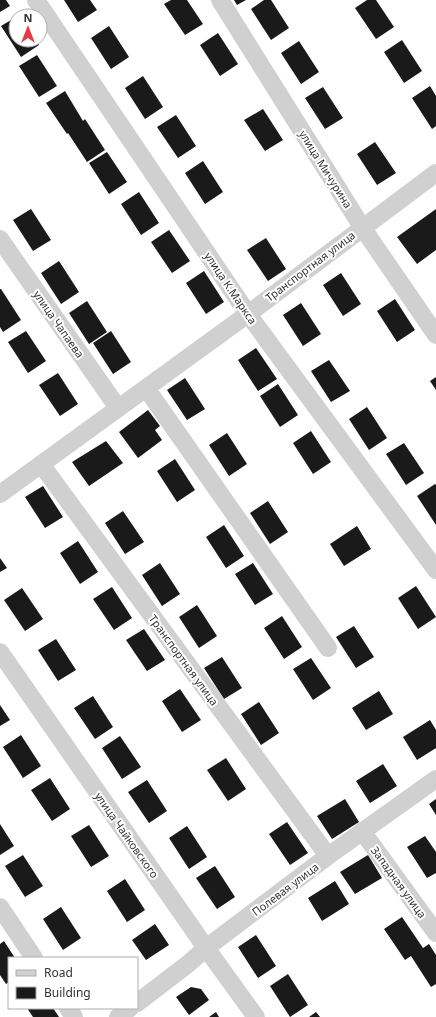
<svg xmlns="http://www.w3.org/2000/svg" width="436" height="1017" viewBox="0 0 436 1017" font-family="'Noto Sans',sans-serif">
  <rect width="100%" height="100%" fill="#fff"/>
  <path fill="#1a1a1a" d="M0,0h6l4,6 -10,6z
    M64,0h26l7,10 -19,12z
    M171,0h16l16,24 -18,11 -21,-31z
    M234,0h12l-9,5z
    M264,0h7l18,28 -18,12 -20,-31z
    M367,0h9l18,27 -18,12 -21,-31z
    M16,17v23h20l3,5 -18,12 -20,-31z
    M109,26l20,31 -18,12 -20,-31z
    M218,33l20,31 -18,12 -20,-31z
    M402,40l20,31 -18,12 -20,-31z
    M299,41l20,31 -18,12 -20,-31z
    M37,55l20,31 -18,11 -20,-31z
    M143,76l20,31 -18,12 -20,-31z
    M430,86l6,10v30l-4,3 -20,-31z
    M323,87l20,31 -18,11 -20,-31z
    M65,91l18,30 2,-2 20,31 -18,12 -19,-29 -1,1 -21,-31z
    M263,109l20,31 -18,11 -21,-31z
    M176,115l20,31 -18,12 -21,-31z
    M375,142l21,31 -19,12 -20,-31z
    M107,152l20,30 -18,12 -20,-31z
    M203,161l20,31 -18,12 -20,-31z
    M139,192l20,31 -18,12 -20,-31z
    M31,209l20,31 -18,11 -20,-31z
    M436,209v41l-19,14 -20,-27z
    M169,230l21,31 -18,12 -21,-31z
    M266,238l20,31 -18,12 -21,-31z
    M59,261l20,31 -18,12 -20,-31z
    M204,271l20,31 -18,12 -20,-31z
    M341,273l20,31 -18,12 -20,-31z
    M0,289h1l20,31 -18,12 -3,-5z
    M395,299l20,31 -18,12 -20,-31z
    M87,301l20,31 -18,12 -20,-31z
    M301,303l20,31 -18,12 -20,-31z
    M26,331l20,30 -18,12 -20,-31z
    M111,331l20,31 -18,12 -20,-31z
    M256,348l21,31 -19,12 -20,-31z
    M329,360l21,31 -19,11 -20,-31z
    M58,373l20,31 -18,12 -21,-31z
    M436,377v13l-6,-9z
    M185,378l20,31 -18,11 -20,-30z
    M278,384l20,31 -18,12 -20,-31z
    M367,407l20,31 -18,12 -20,-31z
    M148,410l12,16 -5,4 7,10 -24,18 -19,-26z
    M311,431l20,31 -18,12 -20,-31z
    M227,433l20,31 -18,12 -20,-31z
    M106,441l17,22 -34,23 -17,-24z
    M404,443l20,30 -18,12 -20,-31z
    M175,459l20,31 -18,12 -20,-31z
    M435,484l1,1v40l-19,-29z
    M43,486l20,31 -18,11 -20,-31z
    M268,501l20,31 -18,12 -20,-31z
    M123,511l21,31 -19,12 -20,-31z
    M224,525l20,31 -18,12 -20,-31z
    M357,526l14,23 -27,17 -14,-22z
    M78,541l20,31 -18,12 -20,-31z
    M0,558l7,10 -7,4z
    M160,563l20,31 -18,12 -20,-31z
    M253,563l20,31 -18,11 -20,-31z
    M416,586l20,31 -18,12 -20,-31z
    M112,587l20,31 -18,12 -21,-31z
    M22,588l21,31 -18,12 -21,-31z
    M197,605l20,31 -18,12 -20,-31z
    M282,616l20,31 -18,12 -20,-31z
    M354,626l20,31 -18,11 -20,-31z
    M144,629l21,31 -18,11 -21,-31z
    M56,639l20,31 -18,11 -20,-31z
    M222,657l20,31 -18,11 -20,-31z
    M311,658l20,30 -18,12 -20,-31z
    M180,689l21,31 -19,12 -20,-31z
    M379,691l14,23 -27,16 -14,-22z
    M93,696l20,31 -18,12 -21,-31z
    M259,702l20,31 -18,12 -20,-31z
    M0,705l10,15 -10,6z
    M430,720l6,10v18l-19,12 -14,-23z
    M21,735l20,31 -18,12 -20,-31z
    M120,736l21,31 -19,12 -20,-31z
    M226,758l20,31 -18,12 -21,-31z
    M383,764l14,22 -27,17 -14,-22z
    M50,778l20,31 -18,12 -21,-31z
    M147,780l20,31 -18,12 -21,-31z
    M345,799l14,23 -27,17 -15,-23z
    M436,799v16l-7,-11z
    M287,822l21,31 -18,12 -21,-31z
    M0,824l14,22 -14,9z
    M89,825l20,31 -18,11 -20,-31z
    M187,826l20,31 -18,12 -20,-31z
    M425,836l11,16v21l-9,5 -20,-31z
    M23,855l20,31 -18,11 -20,-31z
    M368,855l14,23 -27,16 -15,-22z
    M215,866l20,31 -18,12 -21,-31z
    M125,879l20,31 -18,12 -20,-31z
    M335,881l14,23 -27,17 -14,-23z
    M61,907l20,31 -18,12 -20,-31z
    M402,917l21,31 6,-4 7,11v29l-5,3 -20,-31 -6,4 -21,-31z
    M155,924l14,21 -23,15 -14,-20z
    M256,935l20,31 -18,12 -20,-31z
    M4,941l11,17h-6v24l-3,2 -6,-9v-31z
    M288,974l20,31 -18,12 -20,-31z
    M191,987l10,2 8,11 -20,15 -13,-18z
    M27,1008h26l6,9h-26z
    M216,1012l3,5h-10z
    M316,1012l4,5h-11z"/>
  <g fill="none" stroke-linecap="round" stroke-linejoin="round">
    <path stroke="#d0d0d0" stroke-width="18" d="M36,0l212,314 188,256
      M220,0l142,227 74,108
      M0,239l118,169
      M146,388l182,260
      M41,464l287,392
      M0,494l248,-180 188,-141
      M0,652l206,296 50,69
      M362,831l74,102
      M0,907l34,51
      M137,1003l51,-39 18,-16 122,-92 108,-77
      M68,1008l6,9
      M118,1017l12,-9"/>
  </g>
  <g text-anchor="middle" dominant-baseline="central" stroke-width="4" stroke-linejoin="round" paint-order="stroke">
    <g font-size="11" fill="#333" stroke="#fff">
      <text transform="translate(326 169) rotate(58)">улица Мичурина</text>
      <text transform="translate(310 266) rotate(-37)">Транспортная улица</text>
      <text transform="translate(231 288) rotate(56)">улица К.Маркса</text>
      <text transform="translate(59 324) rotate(55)">улица Чапаева</text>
      <text transform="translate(184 660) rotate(54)">Транспортная улица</text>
      <text transform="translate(127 835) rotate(55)">улица Чайковского</text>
      <text transform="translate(399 882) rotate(54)">Западная улица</text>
      <text transform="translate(285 889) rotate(-37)">Полевая улица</text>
    </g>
  </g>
  <rect x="8" y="957" width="130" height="52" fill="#ffffff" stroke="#adadad"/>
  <rect x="16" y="970" width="20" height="6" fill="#d0d0d0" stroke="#adadad"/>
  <text x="44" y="977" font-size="12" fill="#333333">Road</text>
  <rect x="16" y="987" width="20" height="12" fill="#1a1a1a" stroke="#adadad"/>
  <text x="44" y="997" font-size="12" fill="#333333">Building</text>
  <g transform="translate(28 28)"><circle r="19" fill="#ffffff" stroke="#adadad"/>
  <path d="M0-3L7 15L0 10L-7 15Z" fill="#e63946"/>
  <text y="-6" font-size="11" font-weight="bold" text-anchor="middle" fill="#333333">N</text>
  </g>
</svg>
